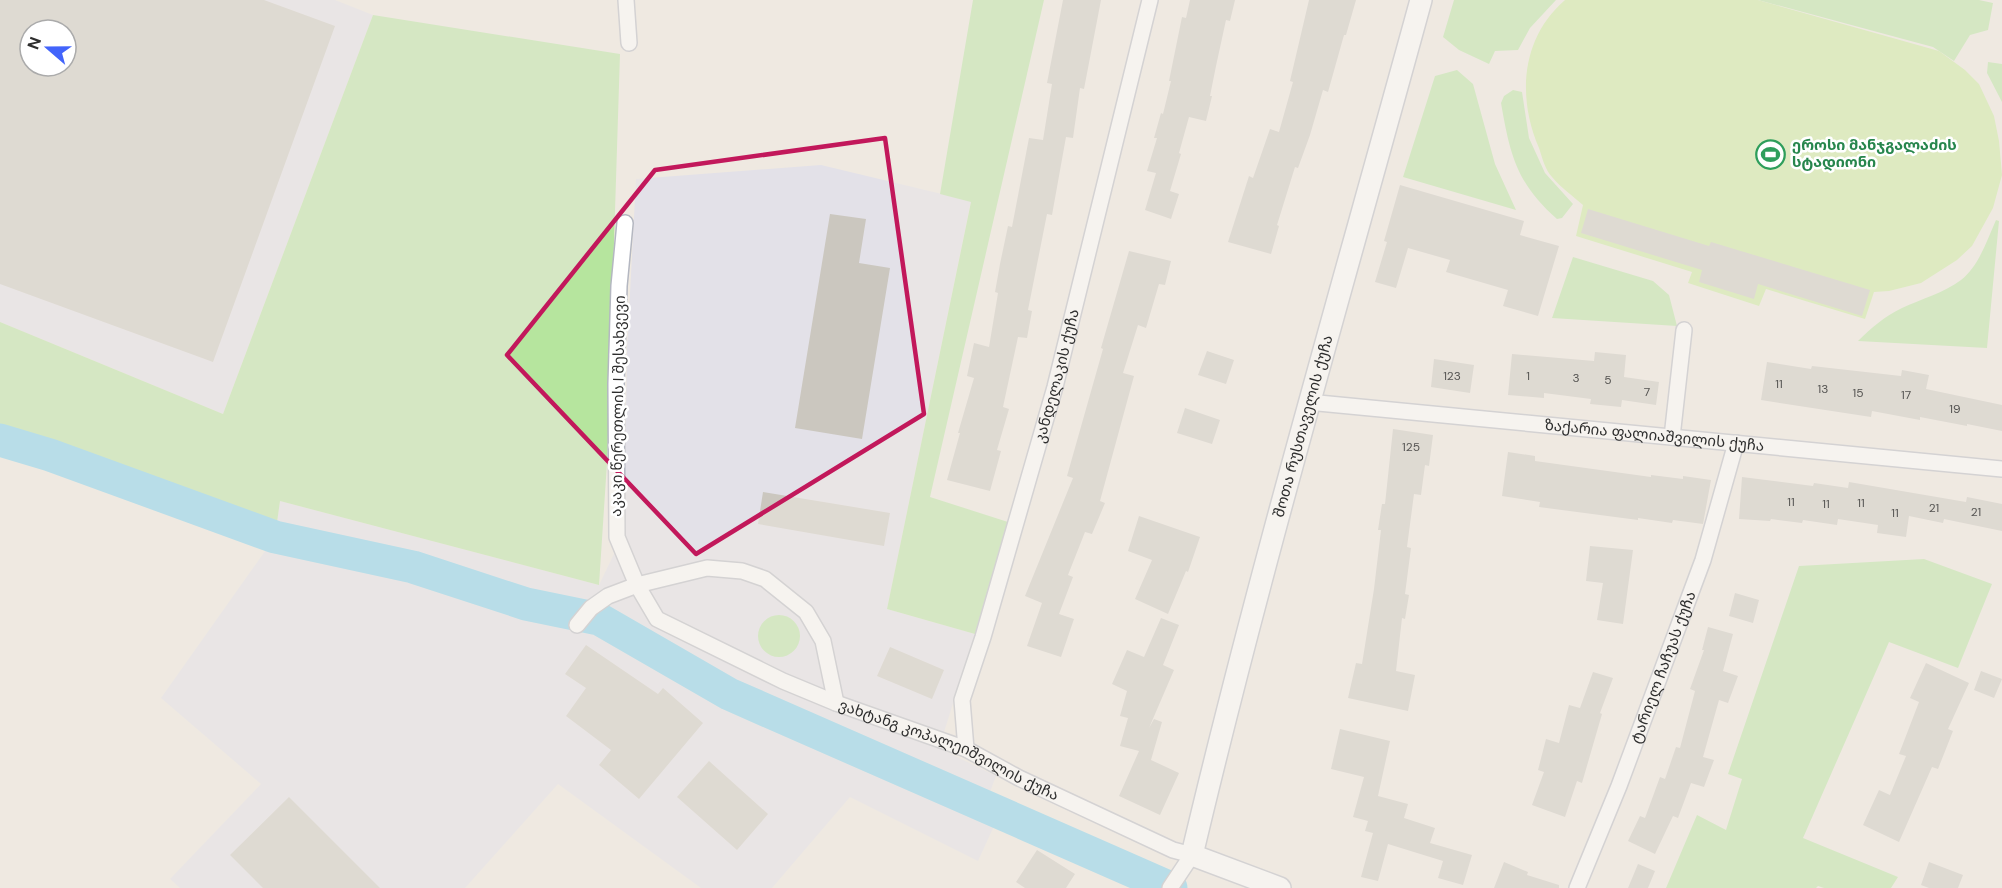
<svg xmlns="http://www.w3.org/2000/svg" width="2002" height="888" viewBox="0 0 2002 888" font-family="'DM Sans','Noto Sans Georgian',sans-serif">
  <rect width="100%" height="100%" fill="#efe9e1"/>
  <path fill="#e3e1e8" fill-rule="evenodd" d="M0,0h335l38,15 -150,399 -223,-92zM30,30h36v36h-36z
    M821,165l150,36 -84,408 88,25 -36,114 57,28 -6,16 16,8 -28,61 -128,-64 -78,91h-71l-143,-104 -93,104h-285l-10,-9 91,-95 -100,-86 114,-161 5,-36 319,84 25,-52 3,-183 9,-171z"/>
  <path fill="#b6e59e" d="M973,0h71l-114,497 78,25 -33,112 -88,-25 84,-407 -31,-8z
    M1454,0h102l-26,28 -12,22 -23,1 -6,13 -30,-14 -16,-13z
    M1758,0h221l14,3 -5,27 -18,5 -16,26 -21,-14z
    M373,15l247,39 -13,409 -8,122 -319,-84 -5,36 -225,-82 -50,-15v-118l223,92z
    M1988,62l14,2v38l-15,-29z
    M1457,70l16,14 22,80 21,46 -113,-33 32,-101z
    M1513,90l9,2 7,46 16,35 28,31 -11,14 -5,1c-41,-36 -47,-65 -56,-116l3,-7z
    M1996,220l3,1 -12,127 -129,-7c13,-13 27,-25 44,-33 19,-9 42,-15 59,-28 18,-14 26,-40 35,-60z
    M1573,257l80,24 16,14 8,31 -125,-8z
    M1924,559l68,25 -34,84 -69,-26 -86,196 95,39 -7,11h-67l-6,-2 -2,2h-150l31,-73 29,15 16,-51 -14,-5 71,-208z
    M758 636a21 21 0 1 1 42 0a21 21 0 1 1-42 0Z"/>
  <path fill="#c9ec9a" d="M1565,0h193l181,51 26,19 14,14 15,32 5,25 3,34 -9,33 -21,38 -15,14 -36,23 -32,8 -15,1 -9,27 -99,-30 -7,17 -71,-23 4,-11 -116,-36 7,-31c-10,-9 -22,-17 -31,-28 -7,-7 -10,-20 -13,-29 -22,-51 -18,-110 26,-148z"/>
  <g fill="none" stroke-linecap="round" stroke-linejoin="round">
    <path stroke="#75cff0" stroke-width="33" d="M0,440l50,15 225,82 138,30 113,37 73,15 130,75 442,194"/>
  </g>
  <path fill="#cbc7bf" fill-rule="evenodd" d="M0,0h264l71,26 -122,336 -213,-78zM30,30h36v36h-36z
    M1063,0h38l-17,89 -4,-1 -7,50 -7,-1 -14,78 -5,-1 -19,96 4,1 -5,27 -9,-1 -15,70 6,2 -12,41 4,1 -11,40 -43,-11 13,-47h-2l16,-55 -7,-2 7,-33 15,4 9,-54 -3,-1 5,-28 8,-38 4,1 17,-89 14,2 9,-56 -5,-1z
    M1190,0h45l-5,21 -4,-1 -10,46 -6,30h2l-6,25 -17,-4 -10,36 2,1 -11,37 9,3 -8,25 -26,-9 11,-37 -9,-2 10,-33h-3l7,-25 2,1 8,-33h-2l13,-64 4,1z
    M1309,0h47l-10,35h-2l-16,57 -5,-2 -13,45 -12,33 -3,-1 -18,58 2,1 -8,28 -43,-12 21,-66 4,2 17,-49 9,3 14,-50 -3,-1z
    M1400,185l124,36 -4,14 39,11 -21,70 -35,-10 5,-16 -62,-18 4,-12 -42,-12 -12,40 -21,-6 12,-40 -3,-1z
    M1588,209l121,37 2,-4 159,48 -8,26 -104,-32 -4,15 -55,-17 3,-12 -121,-37z
    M830,214l36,5 -7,44 31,5 -28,171 -67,-11z
    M1129,251l42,10 -6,24 -6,-1 -13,44 -8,-3 -15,48 11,3 -34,125 5,2 -13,31 -7,-2 -17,43 5,2 -14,37 15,5 -13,38 -34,-11 15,-43 -17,-7 48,-118 -6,-2 36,-127 -2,-1z
    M1207,351l27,9 -8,24 -28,-9z
    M1595,352l31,3 -2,22 35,5 -3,23 -34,-5 -1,7 -31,-3 1,-5 -47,-6v5l-36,-3 4,-41 82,7z
    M1434,359l40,6 -4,28 -39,-6z
    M1767,362l44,7 1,-3 89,10 1,-6 27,5 -3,14 76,16v26l-35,-7v2l-47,-9v3l-48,-9 -1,6 -110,-17z
    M1185,408l35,12 -8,24 -35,-11z
    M1393,429l40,6 -4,31 -4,-1 -4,30 -7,-1 -7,53 4,1 -6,46 4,1 -4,24 -3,-1 -6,53 19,4 -7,36 -60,-13 8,-35 6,1 12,-75 7,-59h-3l4,-26h3z
    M1508,452l27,4v5l116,16v-2l32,4v-3l28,4 -8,44 -30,-4 -1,3 -34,-5v2l-99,-13 1,-5 -38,-6z
    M1742,477l71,9 1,-3 34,5 1,-6 117,20 1,-5 35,7v27l-58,-12 -1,4 -34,-7 -3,21 -29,-4 1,-8 -40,-6 -1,6 -34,-5 -1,3 -31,-4 -1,2 -31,-2z
    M763,492l127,21 -6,33 -126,-22z
    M1139,516l61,21 -12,35 -2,-1 -18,43 -33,-15 17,-39 -24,-9z
    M1590,546l43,4 -10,74 -26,-4 6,-37 -17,-2z
    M1735,593l24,7 -6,23 -24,-7z
    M1161,618l18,7 -16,40 11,5 -25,58 5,-9 8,3 -11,38 28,13 -19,42 -41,-19 20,-45 -19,-5 8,-28 -8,-2 7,-25 -15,-7 15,-34 17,7z
    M1708,627l25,7 -10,37 15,5 -10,27 -9,-3 -16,57 11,3 -10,27 -13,-4 -13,35 -5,-2 -18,38 -27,-13 12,-25 5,2 15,-41 5,2 11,-32 4,1 15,-57 -5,-2 14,-39h-2z
    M586,645l72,49 5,-6 40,35 -64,76 -40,-34 12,-15 -45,-34 20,-28 -21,-14z
    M890,647l54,23 -12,29 -55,-23z
    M1926,663l43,20 -21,46 5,2 -15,38 -6,-2 -33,75 -36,-17 16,-35 11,5 16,-39 -7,-2 20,-52 -9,-4z
    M1981,671l21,8 -8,19 -20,-8z
    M1593,672l20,6 -13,35 2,1 -20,69 -5,-2 -12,36 -33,-12 12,-33 -6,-2 8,-31 13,4 10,-38 11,3z
    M1340,729l50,12 -12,55 30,8 -4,14 31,10 -5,15 42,12 -9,30 -25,-7 5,-17 -55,-17 -10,37 -17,-4 12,-44 -8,-2 3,-10 -15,-4 11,-40 -33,-8z
    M709,761l59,53 -31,36 -60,-53z
    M289,797l91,91h-117l-33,-33z
    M1037,850l38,24 -9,14h-41l-9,-6z
    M1504,862l24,10 -1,3 32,10v3h-65z
    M1929,862l34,13 -5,13h-29l-8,-3z
    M1638,864l17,7 -7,17h-20z"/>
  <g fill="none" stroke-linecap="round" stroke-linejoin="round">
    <defs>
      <g id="street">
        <path d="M626,0l3,43"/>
        <path id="s1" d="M625,223l-6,63 -3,98 1,153 20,48 20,34 126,62 53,22 130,46 53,29 154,72 19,5 -22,33"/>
        <path id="s2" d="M1308,402l694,67"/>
        <path d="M1672,437l12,-107"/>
        <path d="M577,625l14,-17 17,-12 29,-11 70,-17 35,3 23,8 41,33 17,29 13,62"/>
        <path id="s3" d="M966,749l-4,-49 21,-63 72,-250 95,-387"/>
        <path id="s4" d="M1577,888l42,-102 84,-226 33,-117"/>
      </g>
      <g id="secondary">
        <path id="s5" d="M1280,888l-88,-33c68,-287 151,-570 229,-855"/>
      </g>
    </defs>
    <use href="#street" stroke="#b4b7c1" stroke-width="18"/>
    <use href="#secondary" stroke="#b4b7c1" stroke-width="24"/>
    <use href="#street" stroke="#fff" stroke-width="15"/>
    <use href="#secondary" stroke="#fff" stroke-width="21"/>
  </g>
  <path d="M0 0H2002V888H0ZM885,138l39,276 -228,140 -189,-199 148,-185z" fill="#efe9e1" fill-opacity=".55" fill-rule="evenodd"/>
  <path fill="none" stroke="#c2185b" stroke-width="4.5" stroke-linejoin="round" d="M885,138l39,276 -228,140 -189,-199 148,-185z"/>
  <defs>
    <symbol id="stadium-ring" viewBox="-11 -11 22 22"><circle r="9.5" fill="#fff" stroke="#2e9e5b" stroke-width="1.5"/><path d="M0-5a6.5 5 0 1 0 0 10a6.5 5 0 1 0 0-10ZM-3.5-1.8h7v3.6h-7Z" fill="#2e9e5b"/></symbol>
  </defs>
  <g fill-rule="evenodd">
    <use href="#stadium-ring" x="1754" y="138" width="33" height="33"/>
  </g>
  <g text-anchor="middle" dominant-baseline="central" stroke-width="5" stroke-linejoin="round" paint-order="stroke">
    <g font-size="12" fill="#555452">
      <text x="1452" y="376">123</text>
      <text x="1528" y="376">1</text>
      <text x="1576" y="378">3</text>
      <text x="1608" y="380">5</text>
      <text x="1779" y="384">11</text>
      <text x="1823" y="389">13</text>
      <text x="1647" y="392">7</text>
      <text x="1858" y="393">15</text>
      <text x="1906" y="395">17</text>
      <text x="1955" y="409">19</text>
      <text x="1411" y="447">125</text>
      <text x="1791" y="502">11</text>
      <text x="1861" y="503">11</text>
      <text x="1826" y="504">11</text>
      <text x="1934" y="508">21</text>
      <text x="1976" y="512">21</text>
      <text x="1895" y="513">11</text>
    </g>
    <g font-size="15" font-weight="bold" fill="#27864d" stroke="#fff" text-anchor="start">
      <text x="1792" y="145">ეროსი მანჯგალაძის<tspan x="1792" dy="17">სტადიონი</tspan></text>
    </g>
    <g font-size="15" fill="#2e2e2e" stroke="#fff">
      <text stroke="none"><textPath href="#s3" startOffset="387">კანდელაკის ქუჩა</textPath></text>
      <text transform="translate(618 406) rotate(-89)">აკაკი წერეთლის I შესახვევი</text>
      <text stroke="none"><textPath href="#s5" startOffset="537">შოთა რუსთაველის ქუჩა</textPath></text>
      <text stroke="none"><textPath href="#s2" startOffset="348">ზაქარია ფალიაშვილის ქუჩა</textPath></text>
      <text stroke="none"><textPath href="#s4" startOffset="237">ტარიელ ჩაჩუას ქუჩა</textPath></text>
      <text stroke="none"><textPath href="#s1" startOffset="726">ვახტანგ კოპალეიშვილის ქუჩა</textPath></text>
    </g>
  </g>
  <g transform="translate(48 48) rotate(290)"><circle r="28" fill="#ffffff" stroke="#ababab" stroke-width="1.5"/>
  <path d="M0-4.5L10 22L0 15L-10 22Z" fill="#4264fb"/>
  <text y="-9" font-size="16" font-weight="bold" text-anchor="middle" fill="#2e2e2e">N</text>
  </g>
</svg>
